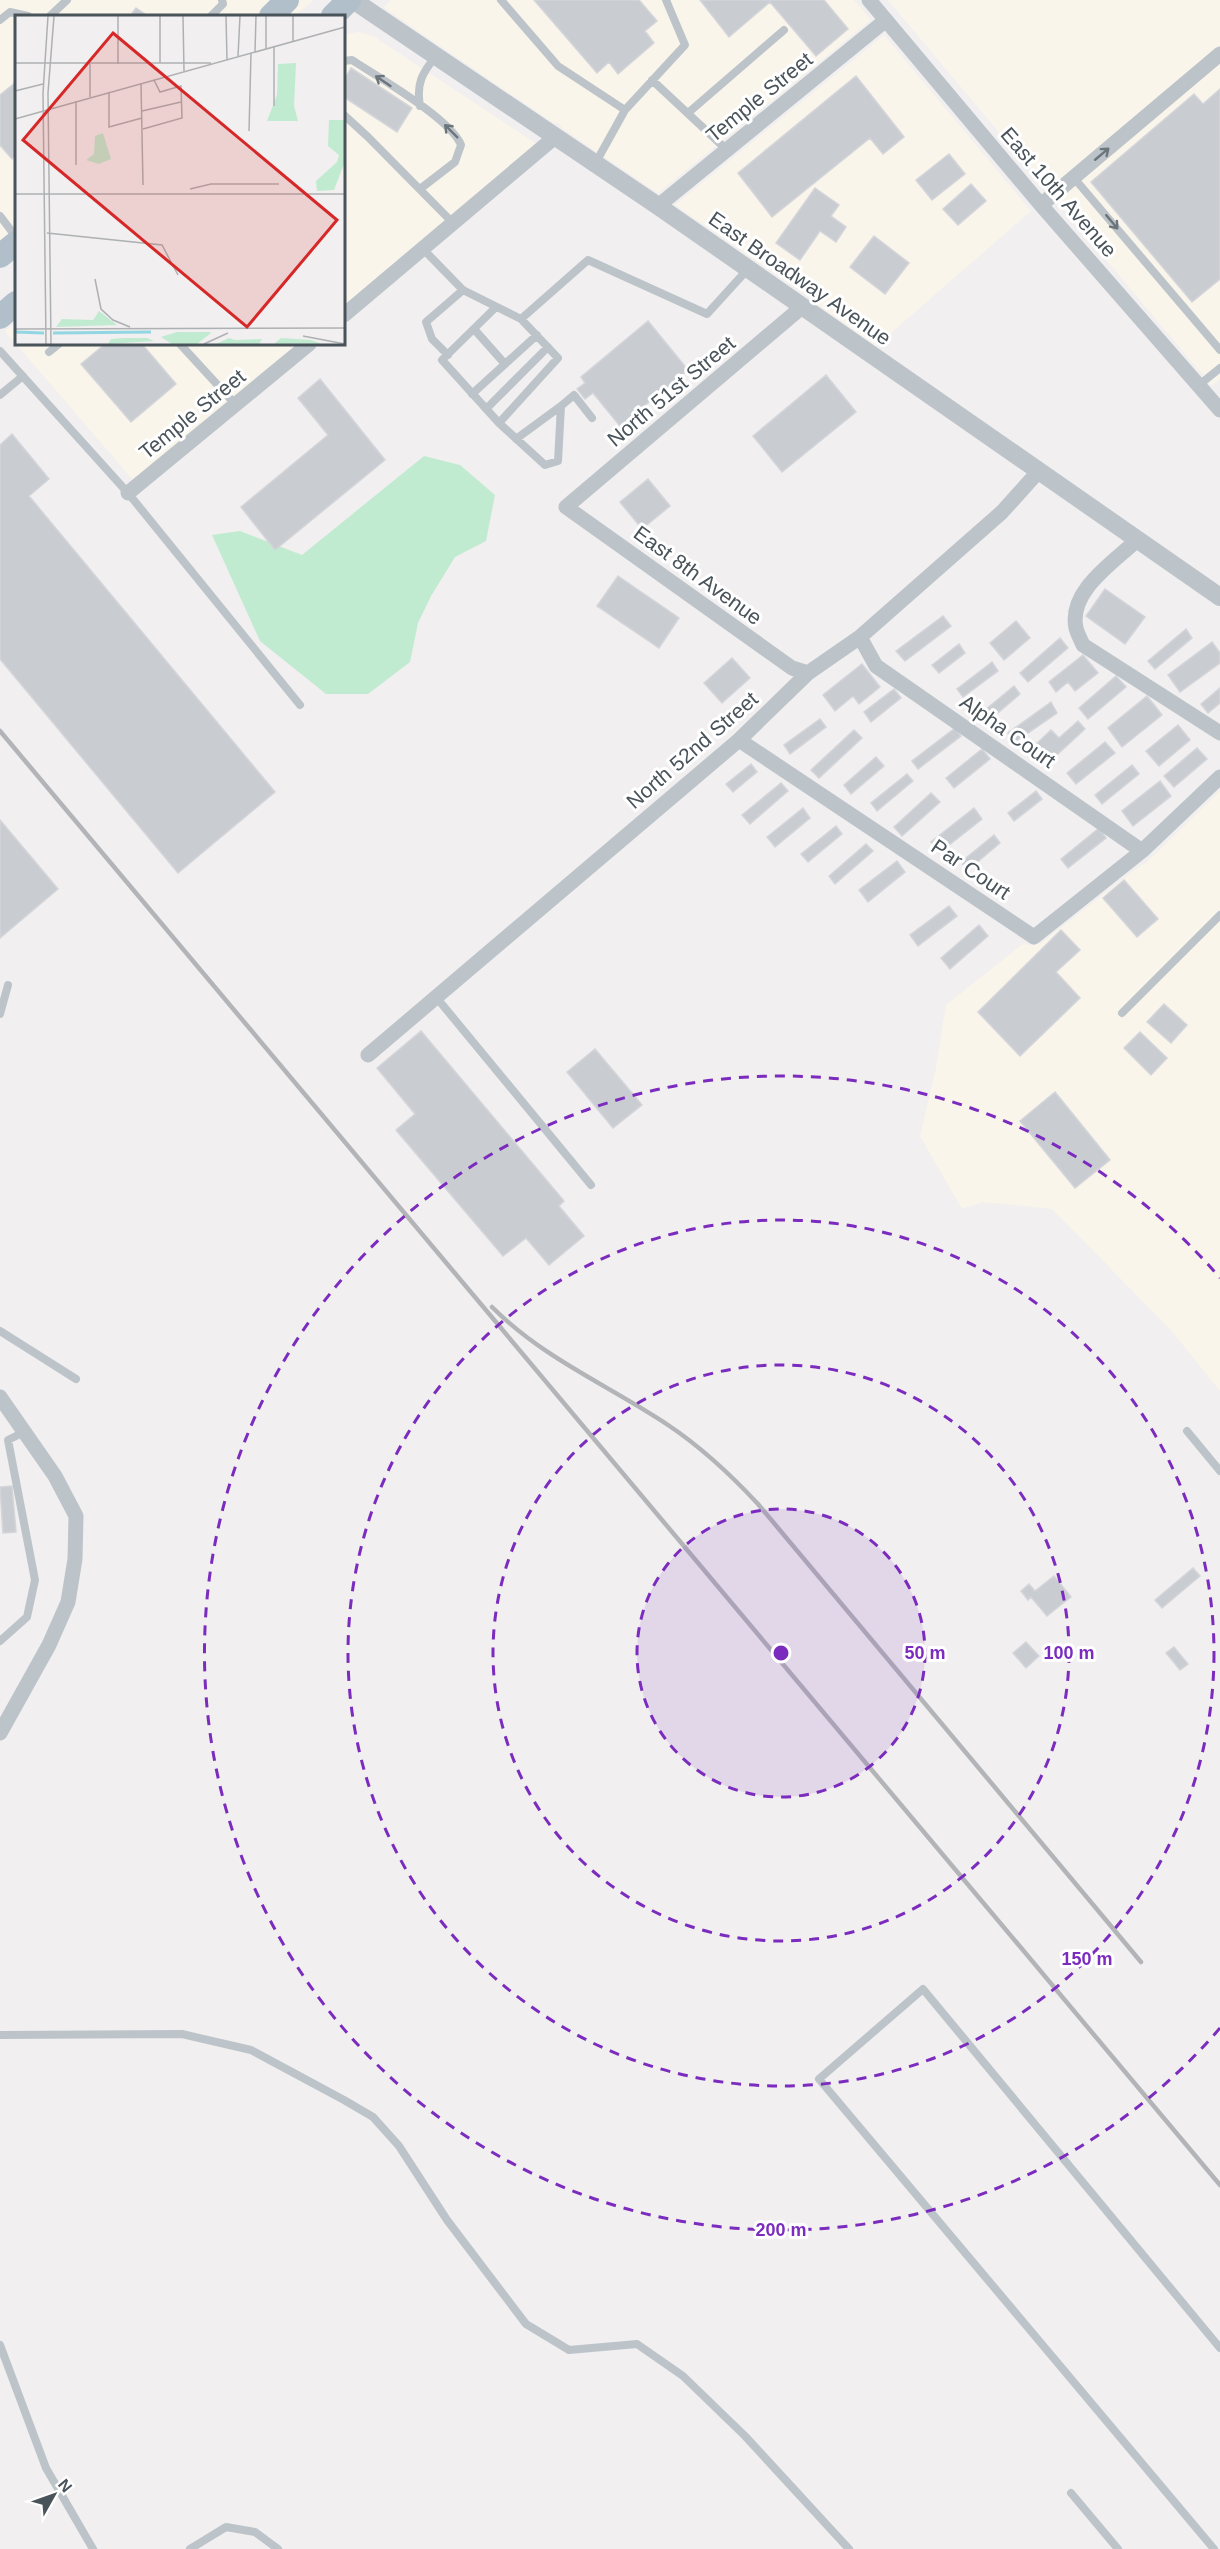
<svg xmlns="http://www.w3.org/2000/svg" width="1220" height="2549" viewBox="0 0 1220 2549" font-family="Arial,sans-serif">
  <rect width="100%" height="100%" fill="#f1efef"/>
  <path fill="#faf5ea" d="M0,0h314l-20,16h-278v223l-16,13z
    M391,0h463l17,20 -213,173 -95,-64 -6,-7 -2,2 -159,-108 -12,-9z
    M888,0h332v379l-8,7z
    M358,32l15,4 167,110 -196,164v-275z
    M884,35l147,176 -155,135 -66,-47 -5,-7 -2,1 -128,-88z
    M16,322v22h288l-166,142 -133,-155z
    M1220,791v600l-49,-61 -119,-121 -69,-7 -21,7 -42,-73 16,-68 10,-63 78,-62 3,2 13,-1 102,-80 2,1z"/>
  <path fill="#c1ebd0" d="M424,456l36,9 35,30 -9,46 -31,16 -24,39 -13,27 -8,39 -42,32h-42l-66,-53 -48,-106 28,-4 62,24z"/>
  <path fill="#c9ccd1" stroke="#d3d5da" stroke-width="1.5" d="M534,0h105l18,21 -12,10 9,12 -36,31 -9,-12 -12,11z
    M700,0h124l24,29 -32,27 -46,-54 -41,35z
    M136,8l12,8h-18z
    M351,68l61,40 -15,24 -53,-35v-17z
    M856,76l48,61 -21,17 -13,-16 -98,79 -34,-44z
    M16,82v73l-4,4 -12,-14v-50z
    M1220,89v190l-28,23 -101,-120 103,-88 9,10z
    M949,154l16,20 -33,26 -16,-20z
    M971,184l15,17 -28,24 -15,-16z
    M815,188l24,17 -8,11 15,11 -10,15 -16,-11 -20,29 -24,-17z
    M874,236l35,27 -24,31 -35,-27z
    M648,321l40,49 -68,56 -27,-33 -8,6 -8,-10 8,-6 -4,-6z
    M105,344h37l34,40 -45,38 -50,-58z
    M826,375l30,37 -74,60 -29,-36z
    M320,379l65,81 -110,90 -34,-43 87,-72 -30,-37z
    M12,434l37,45 -20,17 246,296 -97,81 -178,-214v-214z
    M648,479l22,27 -28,23 -22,-27z
    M618,576l61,42 -20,30 -62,-42z
    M1105,589l40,28 -20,27 -39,-28z
    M943,616l8,10 -46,35 -9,-10z
    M1016,621l14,17 -26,22 -14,-17z
    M1186,629l6,9 -37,31 -7,-8z
    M1060,638l8,10 -40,34 -8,-9z
    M1212,642l8,11v10l-40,29 -12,-17z
    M959,644l6,9 -26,20 -7,-8z
    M1083,655l15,18 -23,18 -7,-9 -12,10 -7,-10z
    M732,658l18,20 -28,25 -18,-20z
    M992,662l6,9 -35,26 -6,-8z
    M862,664l18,23 -21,17 -6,-8 -18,15 -12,-16z
    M1116,676l10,11 -38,32 -9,-11z
    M1014,686l6,8 -34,29 -7,-8z
    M1220,688v15l-12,10 -7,-9z
    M894,689l7,9 -30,24 -7,-10z
    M1147,696l15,19 -40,32 -14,-19z
    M1051,702l6,11 -42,29 -7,-9z
    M820,719l6,8 -36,27 -6,-9z
    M1078,721l7,8 -38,35 -15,-16 19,-18 8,8z
    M1178,725l12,15 -31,26 -13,-15z
    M955,728l6,8 -43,33 -6,-8z
    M854,730l8,8 -43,40 -8,-8z
    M1105,742l10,11 -39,31 -9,-11z
    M1197,748l10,11 -33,28 -10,-11z
    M982,749l8,10 -36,29 -8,-10z
    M876,757l8,9 -33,28 -7,-9z
    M751,764l6,8 -24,20 -7,-8z
    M1132,765l7,9 -37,30 -7,-9z
    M907,774l6,7 -36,30 -6,-8z
    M1160,781l11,15 -38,30 -11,-15z
    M781,783l7,8 -38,33 -8,-9z
    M1036,791l6,8 -28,22 -6,-8z
    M931,793l9,9 -38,34 -8,-9z
    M803,808l7,10 -35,29 -8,-10z
    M974,808l8,11 -43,34 -8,-11z
    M0,820l58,69 -58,49z
    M836,826l6,8 -34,28 -7,-8z
    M1099,828l7,10 -38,30 -7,-9z
    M994,835l6,8 -32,27 -7,-8z
    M866,844l7,7 -38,33 -6,-8z
    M897,861l8,11 -37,30 -9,-12z
    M1124,880l34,39 -21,18 -34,-39z
    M949,906l8,10 -39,30 -8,-11z
    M979,925l9,11 -38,33 -9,-11z
    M1061,930l19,20 -24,22 24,26 -60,58 -42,-44z
    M1164,1004l23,21 -16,18 -24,-21z
    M421,1031l143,170 -5,5 25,30 -35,29 -23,-27 -23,18 -107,-126 19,-16 -38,-46z
    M1140,1032l27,26 -16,17 -27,-27z
    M595,1049l47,56 -29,23 -46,-56z
    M1055,1092l55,68 -35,28 -55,-67z
    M12,1486l4,46 -13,1 -3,-46z
    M1193,1568l7,8 -38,32 -7,-8z
    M1054,1576l17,21 -24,19 -16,-19 -3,3 -7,-9 8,-7 6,7z
    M1026,1642l13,14 -13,12 -13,-15z
    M1174,1647l14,17 -8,6 -14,-17z"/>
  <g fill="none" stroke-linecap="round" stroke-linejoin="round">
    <path stroke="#bcc4ca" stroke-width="8" d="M501,0l57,66 67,44 -30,54
      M50,16l17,-16
      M211,16l12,-12 -1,-4
      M0,20l10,-8 18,4
      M344,61l8,-1c26,17 99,59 109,85l-6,17 -35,27
      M652,80l75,70
      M420,106c-4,-22 2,-33 16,-50
      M625,110l60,-65 -19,-45
      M688,113l96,-83
      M344,115l24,22 85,86
      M1074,178l146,172
      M0,216l16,21
      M422,248l41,42 58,29 67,-59 119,54 41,-45
      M495,308l-53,52 57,63
      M474,329l31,35
      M180,344l56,61
      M0,351l128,142 172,212
      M49,352l10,-8
      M448,355l-16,-16 -6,-17 37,-32
      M1199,385l21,-17
      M472,394l65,-59
      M0,395l23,-19
      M561,406l13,-11 18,23
      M486,409l62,-62
      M516,439l45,-33 -3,55 -13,4 -46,-42 59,-65 -37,-39
      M436,997l155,188
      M1122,1013l98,-98
      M0,1014l8,-29
      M0,1331l76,48
      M1187,1431l33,40
      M0,1641l27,-24 8,-37 -27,-140 16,-8
      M0,2035l182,-1 69,16 93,50 29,17 26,29 48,74 79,104 43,26 68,-6 46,32 62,60 104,113
      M0,2345l46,123 47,81
      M1071,2493l47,56
      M190,2549l36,-22 29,5 23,17
      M1214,2549l-395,-470 104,-90 297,359"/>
    <path stroke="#bcc4ca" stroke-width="15" d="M869,0l172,205 179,205
      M1041,205l179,-151
      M658,206l228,-186
      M802,307l-236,200 226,161 16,5
      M344,315l211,-178
      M128,493l181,-149
      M1137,540c-23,22 -69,51 -61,88 1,5 5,12 7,17l137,88
      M860,637l16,29 266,185
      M739,740l295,197 108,-86 78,-74
      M368,1055l371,-315 69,-67 52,-36 142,-125 36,-40
      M0,1397l55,79 21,40 -1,43 -7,43 -19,43 -49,88"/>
    <path stroke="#bcc4ca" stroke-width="18" d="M353,0l305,206 562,391"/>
    <path stroke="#b1bfcb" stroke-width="24" d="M271,16l16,-16
      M333,16l16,-16
      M0,256l16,-13
      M0,317l16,-14"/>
    <path stroke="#b2b4b8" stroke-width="4.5" d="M0,731l1220,1454
      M492,1307c52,52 116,78 176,118 33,22 63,50 90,79l383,458"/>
  </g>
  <defs><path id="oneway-shaft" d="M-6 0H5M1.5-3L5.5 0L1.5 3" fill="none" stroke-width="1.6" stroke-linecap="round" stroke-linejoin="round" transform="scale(1.5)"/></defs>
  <g stroke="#6c757c">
    <use href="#oneway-shaft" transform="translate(383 81) rotate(-146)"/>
    <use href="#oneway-shaft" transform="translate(451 131) rotate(-135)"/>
    <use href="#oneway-shaft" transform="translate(1102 154) rotate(-40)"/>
    <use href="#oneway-shaft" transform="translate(1112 222) rotate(50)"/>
  </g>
  <circle cx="781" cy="1653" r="144" fill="#7b2cbf" fill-opacity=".12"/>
  <g fill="none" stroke="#7b2cbf" stroke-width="3" stroke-dasharray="10 8">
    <circle cx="781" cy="1653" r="144"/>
    <circle cx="781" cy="1653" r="288"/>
    <circle cx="781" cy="1653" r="433"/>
    <path d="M1220 2028A577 577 0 1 1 1220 1278"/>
  </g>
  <g text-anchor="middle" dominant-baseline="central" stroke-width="6" stroke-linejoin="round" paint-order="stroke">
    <g font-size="21" fill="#49535a" stroke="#fff">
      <text transform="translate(759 97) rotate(-39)">Temple Street</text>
      <text transform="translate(1059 192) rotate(49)">East 10th Avenue</text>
      <text transform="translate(800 278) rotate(35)">East Broadway Avenue</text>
      <text transform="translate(671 391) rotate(-40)">North 51st Street</text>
      <text transform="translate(192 414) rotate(-39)">Temple Street</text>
      <text transform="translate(698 575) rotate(36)">East 8th Avenue</text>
      <text transform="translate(1008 731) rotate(35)">Alpha Court</text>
      <text transform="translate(692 750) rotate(-41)">North 52nd Street</text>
      <text transform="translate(971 869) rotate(34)">Par Court</text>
    </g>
  </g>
  <g transform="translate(15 15)">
    <rect width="330" height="330" fill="#f1efef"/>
    <path d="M281,48l-2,43 4,15h-31l10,-26 1,-31zM314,105h16v41l-11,29 -17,1 -1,-10 21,-19 2,-7 -11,-9zM88,118l8,26 -12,5 -13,-4 8,-6 1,-18zM84,296l18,14 -61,2 6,-8 31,1zM162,317h33l1,1 -14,11h-25l-11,-7zM108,323h24l7,3 -46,3 3,-5zM214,323l6,2 27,-1 -3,5h-43zM266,323l30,2 11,4h-48z" fill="#c1ebd0"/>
    <path fill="none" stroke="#92d6e3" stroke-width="3" d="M0,317l29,1M38,318l98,-1"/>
    <path fill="none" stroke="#aeb1b3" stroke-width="1.5" d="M103,1v48M168,1l1,55M211,1l1,44M251,1v33M278,1v26M240,37l1,-36M223,41l2,-40M0,48h196M145,48v-47M126,68l2,102M0,76l28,-7M94,77v35l33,-9M75,82v-33M259,91v-59M127,96l39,-9M0,104l330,-92M128,114l39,-11 -1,-32 -21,6 -6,-12M234,116l2,-78M61,150v-64M175,174l21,-5h68M0,179h330M32,218l115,12 16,30M80,264l6,30 12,11 17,7M0,314l330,-1M288,321l42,8M31,329l-3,-251 5,-77M36,329l-3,-251 6,-77M189,329l24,-11"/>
    <path fill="#d62828" fill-opacity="0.15" stroke="#d62828" stroke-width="3" d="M98,18l224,187 -90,107 -224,-187z"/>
    <rect width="330" height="330" fill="none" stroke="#49535a" stroke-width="3"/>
  </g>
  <circle cx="781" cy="1653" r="9" fill="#7b2cbf" stroke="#fff" stroke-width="3"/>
  <g font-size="18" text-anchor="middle" font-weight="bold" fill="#7b2cbf" stroke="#fff" stroke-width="6" stroke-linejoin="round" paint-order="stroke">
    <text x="925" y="1659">50 m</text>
    <text x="1069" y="1659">100 m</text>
    <text x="1087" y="1965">150 m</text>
    <text x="781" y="2236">200 m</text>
  </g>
  <g transform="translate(54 2495) rotate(50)" stroke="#ffffff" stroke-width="4.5" paint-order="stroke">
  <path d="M0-4.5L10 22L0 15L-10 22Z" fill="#49535a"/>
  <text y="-9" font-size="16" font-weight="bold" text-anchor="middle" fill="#49535a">N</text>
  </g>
</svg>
